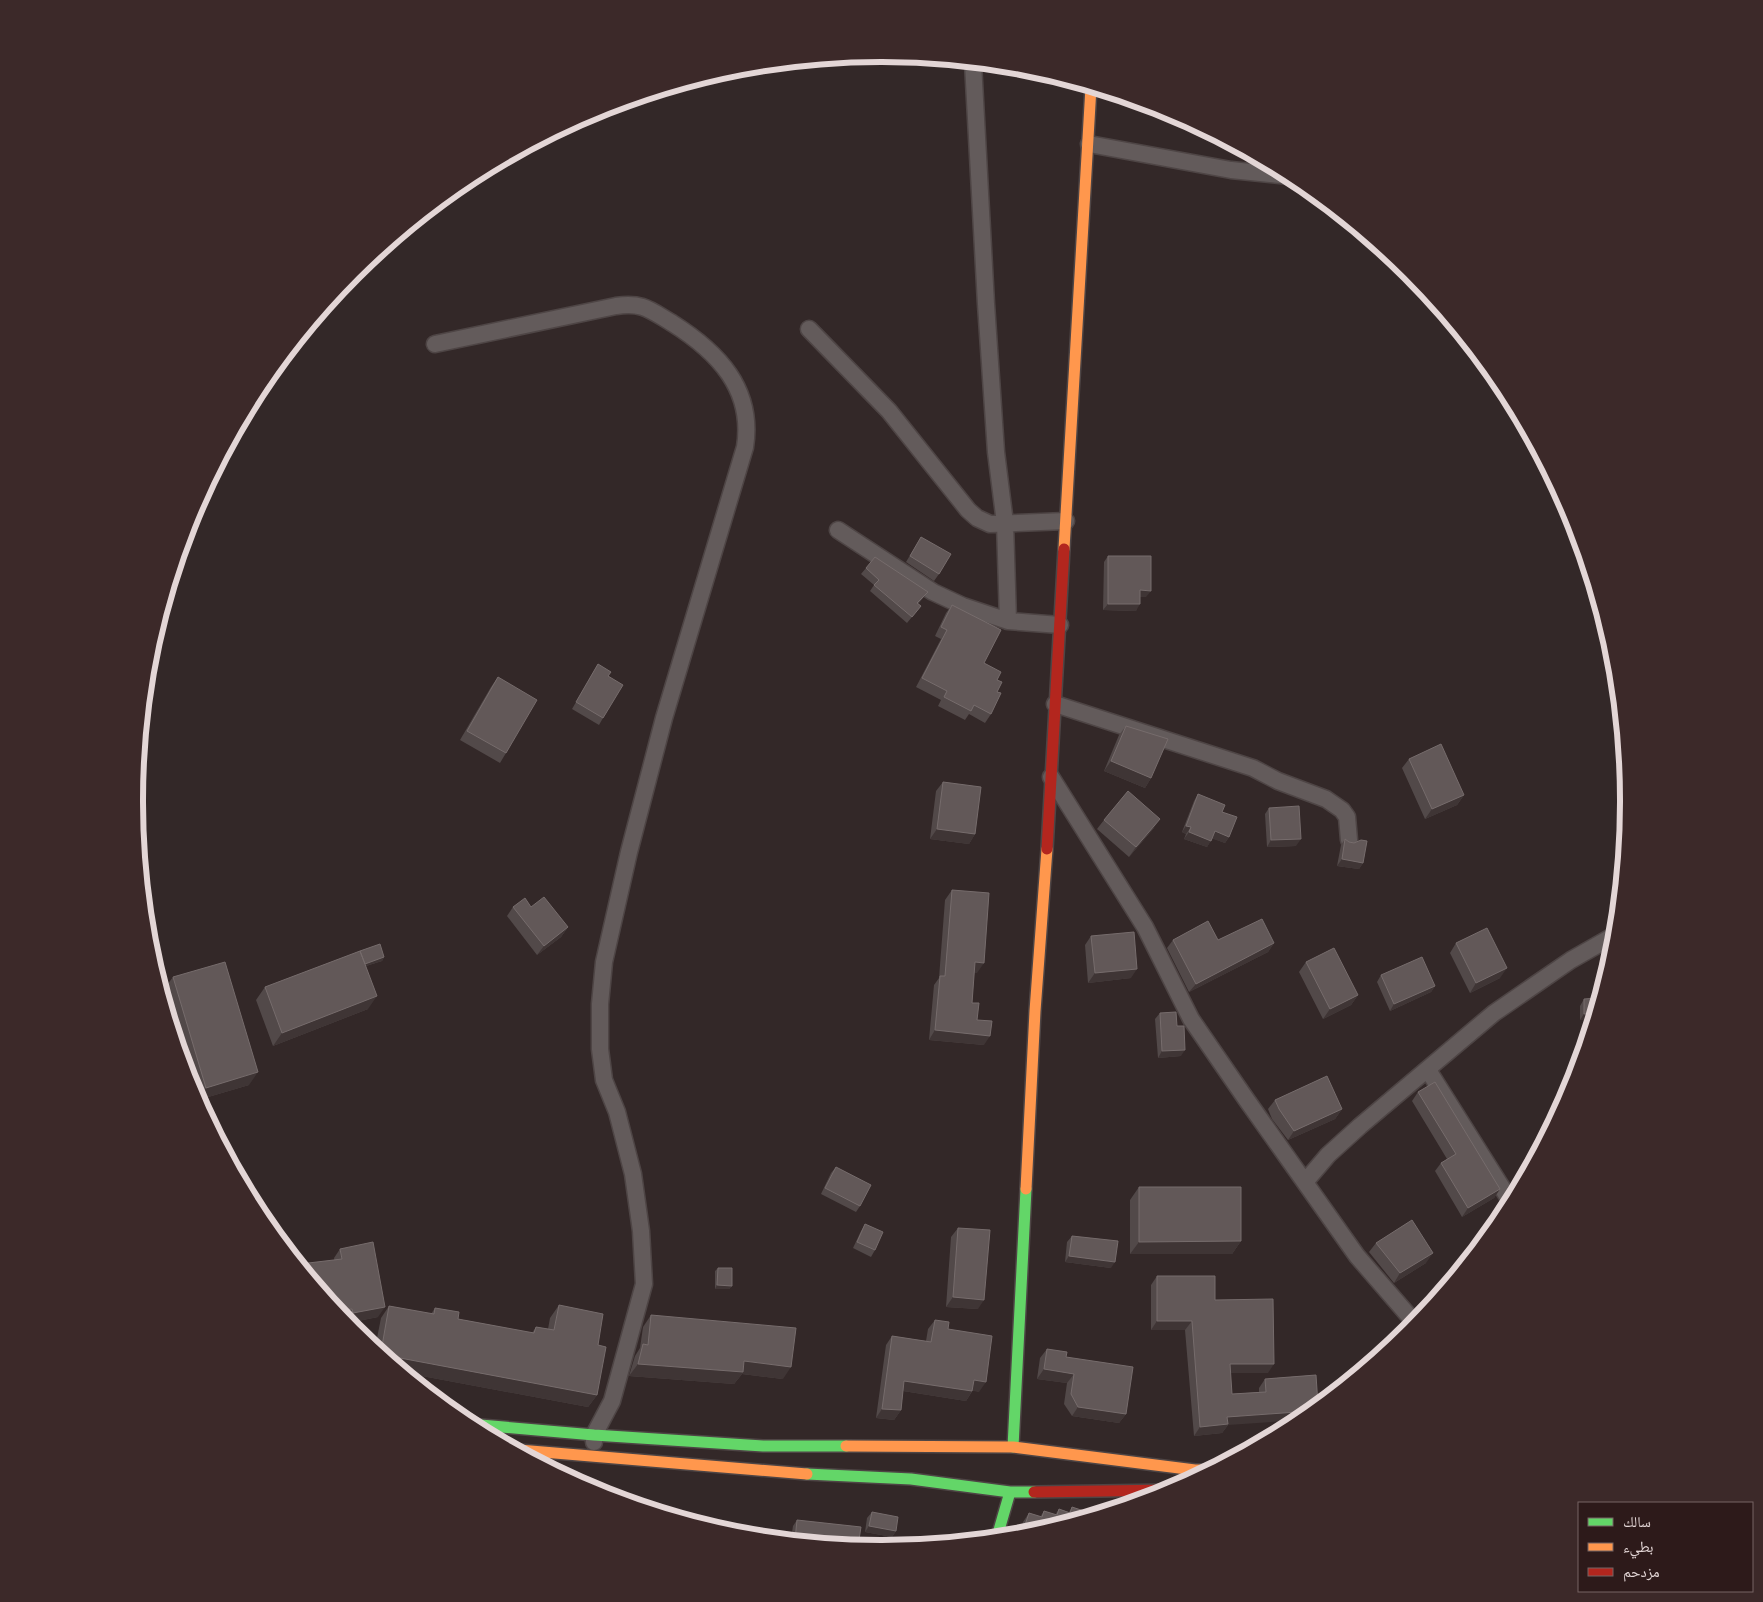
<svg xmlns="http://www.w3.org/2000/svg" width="1763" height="1602" viewBox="0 0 1763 1602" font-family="'Varela Round','Noto Naskh Arabic',sans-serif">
  <rect width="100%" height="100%" fill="#332828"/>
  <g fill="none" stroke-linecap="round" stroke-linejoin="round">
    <defs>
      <path id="street" d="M1089,144l142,26 58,6
        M809,329l80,82 79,99 9,8 13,6 76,-3
        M435,344l181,-38c27,-4 34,4 56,17 46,29 82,66 73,124l-81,271 -35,134 -25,110 -4,42v45l4,31 13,32 16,62 8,57 3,53 -32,117 -18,34v7
        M838,530l95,62 30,14 45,15 -3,-98 -9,-71 -10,-148 -13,-241
        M1008,621l52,4
        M1055,704l198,64 25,13 48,18 16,11 5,7 2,23
        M1051,777l94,150 46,92 55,80 111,157 58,67
        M1428,1070l83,132
        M1305,1182l23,-27 32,-29 134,-113 77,-53 44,-25"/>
      <path id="fast" d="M469,1424l125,11 169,11h83
        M1013,1447l13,-258
        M807,1474l104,5 99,13h24
        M997,1537l13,-45"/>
      <path id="slow" d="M1064,549l27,-462
        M1026,1189l9,-178 12,-162
        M846,1446l167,1 182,23h13
        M519,1450l288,24"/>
      <path id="jam" d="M1047,849l17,-300
        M1034,1492l136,-2"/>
    </defs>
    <use href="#street" stroke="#4e4545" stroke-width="19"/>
    <use href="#fast" stroke="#4e4545" stroke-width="14"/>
    <use href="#slow" stroke="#4e4545" stroke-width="14"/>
    <use href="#jam" stroke="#4e4545" stroke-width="14"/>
    <use href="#street" stroke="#635b5b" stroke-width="16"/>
    <use href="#fast" stroke="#63d668" stroke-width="11"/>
    <use href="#slow" stroke="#ff974d" stroke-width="11"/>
    <use href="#jam" stroke="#b3261e" stroke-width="11"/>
  </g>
  <path fill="#524949" d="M921,537l18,37 -5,7 -28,-19z
    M1108,556l38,41h-6l-4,14 -33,-1 1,-48z
    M866,568l62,24 -10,12 3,2 -14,17 -37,-32 4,-6 -13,-11z
    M952,605l32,58 13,17v12l-6,22 -6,9 -16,-9 -4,6 -27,-14 3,-6 -25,-13 25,-48 -6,-3 11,-23z
    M598,664l10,12 -5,42 -4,7 -27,-16z
    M498,677l8,76 -6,10 -40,-23 31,-53z
    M1126,726l25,52 -6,10 -41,-17 15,-36z
    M1409,759l55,36 -7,10 -32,14 -23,-51z
    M943,782l32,52 -6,10 -39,-5 6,-48z
    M1198,794l24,18 7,25 -4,6 -13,-5 -5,9 -23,-8 2,-5 -4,-2 12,-31z
    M1269,808l27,38 -29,1 -2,-33z
    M1104,820l50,8 -25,29 -32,-28z
    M1345,839l18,24 -4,6 -22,-3 4,-21z
    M952,890l25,83 -3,-1 -2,31 5,17 7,25 -55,-5 5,-55 5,-7 6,-78z
    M513,907h18l37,20 -7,10 -24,18 -30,-39z
    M1091,936l40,42 -43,5 -3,-38z
    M1173,940h45l56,3 -6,9 -79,40 -22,-44z
    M1456,943l44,35 -30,15 -20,-40z
    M384,957l-2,4 -16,5 2,43 -95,37 -17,-46 9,-13z
    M1306,962l52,33 -7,10 -28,14 -24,-47z
    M1381,975l54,11 -4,6 -41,19 -13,-29z
    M173,977l76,108 -51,15 -3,-6 -31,-105z
    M1599,998l-7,22h-12v-14l4,-7z
    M1160,1013l17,13 4,30 -23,2 -3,-39z
    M1418,1092l82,97 -6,9 -32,19 -27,-46 6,-8 6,-4 -35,-58z
    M1275,1100l67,9 -7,10 -47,21 -16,-21 -4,-10z
    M836,1167l24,39 -4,6 -35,-18 10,-21z
    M1139,1187l102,54 -9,13h-102v-54z
    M865,1224l10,26 -4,7 -18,-9 8,-17z
    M958,1228l20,81 -32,-2 5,-70z
    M1072,1236l39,32 -46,-6 2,-20z
    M1376,1243l50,20 -32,20 -25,-31z
    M340,1249l38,68 -30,6 -2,-3 -12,-62z
    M718,1268l14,18 -3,3h-14v-18z
    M1157,1276l58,24 53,73h-38l2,21 27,-2v-4l6,-9 51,-4 -88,50 -6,8 -28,3 -9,-106h-34v-45z
    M559,1305l39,40 -1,50 -9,12 -182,-34 -31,-25 6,-30 8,-12 42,8 4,-6 23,11 74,14 4,-6 12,2 2,-11z
    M651,1315l132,64 -41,-5 -8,10 -105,-8 6,-20 5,-8 3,-21z
    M935,1320l13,9 31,63 -6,-2 -7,11 -63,-10 -2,19 -7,10 -18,-2 10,-73 6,-9 34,5 2,-12z
    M1047,1349l19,8 60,57 -7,9 -47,-7 -8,-12 3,-21 -30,-4 3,-21z
    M1072,1507l21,7 -66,20 -8,1 4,-13 6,-9 11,4 4,-6 11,4 4,-6 10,3z
    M872,1512l24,19 -4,6 -27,-5 2,-14z
    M797,1520l61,26 -67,-7 2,-13z"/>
  <path fill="#3f3535" d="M1140,590l11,1 -5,6h-10z
    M1108,604h32l-4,7 -33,-1z
    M1111,761l40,17 -6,10 -41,-17z
    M1464,795l-7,10 -32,14 7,-10z
    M1160,819l-6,9 -25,29 7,-10z
    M1186,826l5,1 -5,7 -4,-2z
    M937,829l38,5 -6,10 -39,-5z
    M1215,831l14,6 -4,6 -15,-5z
    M1189,832l22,9 -4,6 -23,-8z
    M1301,839l-5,7 -29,1 4,-7z
    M1342,859l21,4 -4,6 -22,-3z
    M568,927l-7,10 -24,18 7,-9z
    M1274,943l-6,9 -79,40 7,-8z
    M384,957l-2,4 -23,7 2,-3z
    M975,962l9,1 -7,10 -8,-1z
    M1507,968l-7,10 -30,15 6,-10z
    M1137,969l-6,9 -43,5 7,-10z
    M1435,986l-4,6 -41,19 4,-7z
    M1358,995l-7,10 -28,14 7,-10z
    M377,996l-9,13 -95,37 9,-13z
    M1594,1013l-2,7h-12l4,-6z
    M935,1030l55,6 -6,9 -55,-5z
    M1185,1050l-4,6 -23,2 4,-7z
    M258,1072l-9,13 -51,15v-1l8,-11z
    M1342,1109l-7,10 -47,21 6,-9z
    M1500,1189l-6,9 -32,19 6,-9z
    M1241,1241l-9,13h-102l9,-12z
    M1433,1253l-7,10 -32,20 6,-10z
    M1069,1256l46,6 -4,6 -46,-6z
    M717,1285l15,1 -3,3h-14z
    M953,1297l31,3 -6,9 -32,-2z
    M385,1307l-7,10 -30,6 -1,-1 6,-9z
    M352,1309l-7,9 -1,1 -6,-8z
    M1157,1321h35l-7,9h-34z
    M384,1355l213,40 -9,12 -182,-34z
    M744,1361l47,6 -8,12 -41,-5 -8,10 -105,-8 9,-12z
    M1230,1364h44l-6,9h-45z
    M1044,1369l30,5 -7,9 -30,-4z
    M974,1380l12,2 -7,10 -11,-2z
    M904,1381l68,10 -6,10 -69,-11z
    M1078,1407l48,7 -7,9 -47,-7z
    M882,1409l19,1 -7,10 -18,-2z
    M1311,1411l-11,9 -72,5 -6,8 -28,3 6,-9 27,-10z
    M869,1526l27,5 -4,6 -27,-5z"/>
  <path fill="#625858" stroke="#766c6c" d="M921,537l30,17 -12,20 -29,-18z
    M1108,556h43v35l-11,-1v14h-32z
    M875,557l53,35 -11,11 4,3 -9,11 -38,-32 5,-5 -13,-12z
    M952,605l49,25 -17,33 17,9 -4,8 5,2 -5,10 4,1 -10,21 -17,-9 -3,6 -27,-14 3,-6 -25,-13 25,-48 -6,-3z
    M598,664l13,8 -3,4 15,9 -20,33 -27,-16z
    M498,677l39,23 -31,53 -39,-22z
    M1126,726l42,13 -17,39 -40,-17z
    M1441,744l23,51 -32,14 -23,-50z
    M943,782l38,5 -6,47 -38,-5z
    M1128,791l32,28 -24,28 -32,-27z
    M1198,794l27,11 -3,7 15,5 -8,20 -14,-6 -4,10 -22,-9 2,-5 -5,-1z
    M1299,806l2,33 -30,1 -2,-32z
    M1345,839l4,3 5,1 7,-3 6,1 -4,22 -21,-4z
    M952,890l37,3 -5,70 -9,-1 -3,41h7l-2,17 15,1 -2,15 -55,-6 5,-54h5z
    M544,897l24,30 -24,19 -31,-39 12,-9 6,9z
    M1262,919l12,24 -78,41 -23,-44 35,-19 10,19z
    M1487,928l20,40 -31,15 -20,-40z
    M1134,932l3,37 -42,4 -4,-37z
    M380,944l4,13 -19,7 -5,-13z
    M1334,948l24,47 -28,14 -24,-47z
    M360,951l17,45 -95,37 -17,-46z
    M1422,957l13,29 -41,18 -13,-29z
    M225,962l33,110 -52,16 -33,-111z
    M1599,998l-5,15 -10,1v-15z
    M1176,1012l1,14h7l1,24 -23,1 -2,-38z
    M1327,1076l15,33 -48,22 -15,-22 -4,-9z
    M1435,1082l65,107 -32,19 -27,-45 15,-9 -38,-62z
    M836,1167l35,18 -11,21 -35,-18z
    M1139,1187h102v54l-102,1z
    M1412,1220l21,33 -33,20 -24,-30z
    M865,1224l18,8 -8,18 -18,-8z
    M958,1228l32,2 -6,70 -31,-3z
    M1072,1236l46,5 -3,21 -46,-6z
    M373,1242l12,65 -32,6 -1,-4 -14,2 -38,-47 42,-5 -2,-10z
    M718,1268h14v18l-15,-1z
    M1157,1276h58v24l58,-1 1,65h-44l2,30 34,-2 -1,-13 51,-4 2,30 -7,6 -84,6 1,7 -28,3 -8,-106h-35z
    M559,1305l44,9 -5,31 8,2 -9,48 -213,-40 -3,-3 8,-46 45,8 1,-6 24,4 -1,7 76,14 2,-6 18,3z
    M651,1315l145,13 -5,39 -47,-6 -1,11 -105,-8 5,-20 5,1z
    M935,1320l14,2 -1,7 44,7 -6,46 -12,-2 -2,11 -68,-10 -3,29 -19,-1 10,-73 39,6z
    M1047,1349l20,3 -1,5 67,10 -7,47 -48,-7 -7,-13 3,-20 -30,-5z
    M1072,1507l21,7 -66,20h-5l7,-21 13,4 2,-6 13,4 2,-6 11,4z
    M872,1512l26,5 -2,14 -27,-5z
    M797,1520l64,7 -3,19 -63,-6z"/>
  <path d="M0 0H1763V1602H0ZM881 62H882A738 738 0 0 1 1620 800V802A738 738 0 0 1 882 1540H881A738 738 0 0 1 143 802V800A738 738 0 0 1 881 62Z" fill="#3c2929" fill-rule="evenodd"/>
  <path fill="none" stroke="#e3d6d6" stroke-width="6" d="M881 62H882A738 738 0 0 1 1620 800V802A738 738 0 0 1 882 1540H881A738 738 0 0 1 143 802V800A738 738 0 0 1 881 62Z"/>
  <rect x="1578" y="1502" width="175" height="90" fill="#2d1a1a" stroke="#766565"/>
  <rect x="1588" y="1518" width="25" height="8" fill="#63d668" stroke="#766565"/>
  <text x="1623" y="1527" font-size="15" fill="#e3d6d6">سالك</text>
  <rect x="1588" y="1543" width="25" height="8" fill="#ff974d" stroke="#766565"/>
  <text x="1623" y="1552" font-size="15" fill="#e3d6d6">بطيء</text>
  <rect x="1588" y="1568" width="25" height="8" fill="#b3261e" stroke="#766565"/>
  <text x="1623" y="1577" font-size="15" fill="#e3d6d6">مزدحم</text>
</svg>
